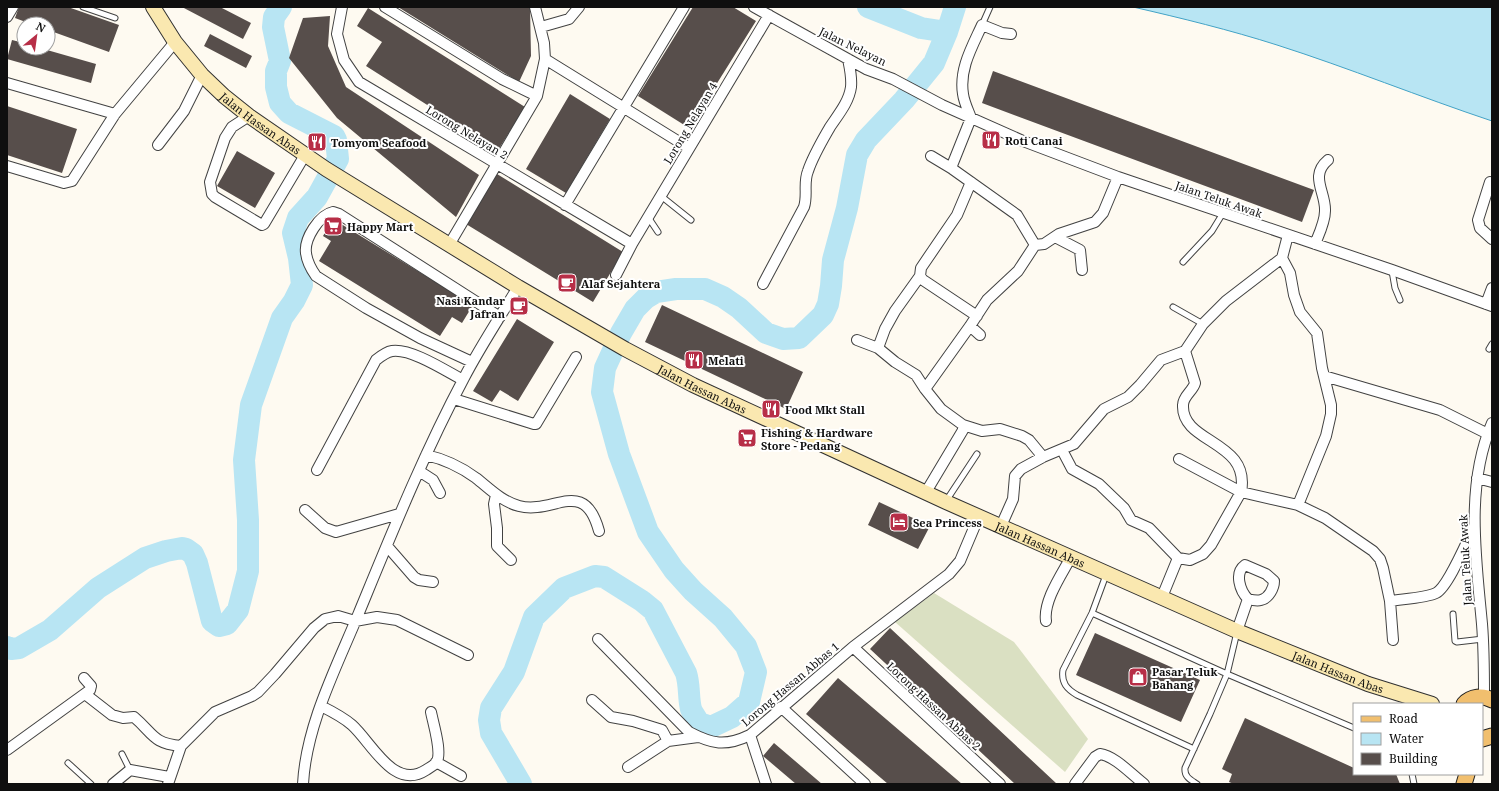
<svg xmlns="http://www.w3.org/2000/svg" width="1499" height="791" viewBox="0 0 1499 791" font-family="'Noto Serif',serif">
  <rect width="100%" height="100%" fill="#fefaf1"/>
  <path fill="#dae0c2" d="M934,593l80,49 74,97 -23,33 -170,-150z"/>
  <path fill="#b8e5f3" stroke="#43a3c6" d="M1133,7h359v114c-72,-24 -143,-53 -215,-76 -47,-15 -96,-27 -144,-38z"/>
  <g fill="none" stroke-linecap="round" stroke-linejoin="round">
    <path stroke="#b8e5f3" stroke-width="22" d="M868,7l53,21 26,4
      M7,647l4,2 8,-1 31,-18 48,-42 47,-30 21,-7 16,-3 4,1 7,5 4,9 15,58 7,5 8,-2 11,-14 10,-39v-51l-4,-60 7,-55 31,-87 12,-17 8,-16 -3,-27 -6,-25 5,-15 19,-21 21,-38 -2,-19 -2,-4 -45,-23 -9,-10 -4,-16v-16l4,-10 -7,-34 1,-10 7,-10
      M521,784l-30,-51 -2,-13 2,-12 23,-36 20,-55 30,-29 31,-12 9,1 38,24 11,9 33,63c4,12 2,24 5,36 2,5 6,10 8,14l12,4 21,-10 17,-15 7,-30 -10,-26 -23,-28 -30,-27 -19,-21 -26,-38 -29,-78 -17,-62 3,-24 16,-35 14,-24 11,-11 10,-6 20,-3h29l18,8 16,11 27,25 17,6 16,-1 24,-23 5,-11 3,-18 2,-26 14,-52 10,-53 9,-15 38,-40 30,-37 13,-31 8,-25"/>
  </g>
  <path fill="#574e4b" d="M19,7h49l51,18 -10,27 -61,-22v-6h-17l-16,-6z
    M182,7h38l31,16 -8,16z
    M398,7h132l1,49 -12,26z
    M693,7h40l23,14 -67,107 -51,-32z
    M368,8l157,99 -27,43 -132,-84 16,-24 -25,-16z
    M330,16l-2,30 18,41 133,88 -23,42 -119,-99 -48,-60 14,-40z
    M210,34l42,22 -6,12 -42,-22z
    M12,40l12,3v5h16l56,16 -5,19 -84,-24z
    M993,71l321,119 -12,32 -320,-119z
    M570,94l40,25 -44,74 -40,-24z
    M7,106l70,23 -15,44 -55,-18z
    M237,151l38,22 -20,35 -38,-22z
    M497,174l126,78 -30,50 -127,-78z
    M333,219l140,86 -11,18 -10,-6 -12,19 -121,-75 12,-20 -8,-5z
    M662,305l141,67 -17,37 -141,-67z
    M517,319l37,23 -36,59 -18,-11 -8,12 -19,-11z
    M879,502l51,24 -12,23 -50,-24z
    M890,628l167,156h-42l-145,-135z
    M1095,633l105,47 -19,42 -105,-47z
    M838,678l124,106h-74l-82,-70z
    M1245,718l109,50v6h42l4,10h-166l-5,-2 3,-8 -10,-5z
    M774,743l48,41h-26l-33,-28z"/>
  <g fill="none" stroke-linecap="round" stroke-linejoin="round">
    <defs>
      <path id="service" d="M83,7l32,11
        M982,25l8,-18
        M661,196l30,24
        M648,217l10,15
        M1183,262l29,-31 11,-18
        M1392,271l3,17 5,12
        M1173,307l30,17
        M1489,349l3,-5
        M946,501l31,-47
        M1106,575l-14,38 -29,57c-2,13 4,19 14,25l117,54
        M1092,613l135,61 127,54
        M1453,614l2,27 2,1 26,-3
        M122,754l8,16
        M68,763l23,21
        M1412,774l2,10
        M1197,784c-6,-4 -13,-7 -12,-16l25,-54 17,-40 10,-42"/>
      <path id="minor" d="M342,7l-5,27 7,26 15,22 273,162
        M385,7l117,72 35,17
        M754,7l112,62 27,10 49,26 81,36 95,36 274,93 100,36
        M7,17l6,-10
        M541,27l28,-8 10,-12
        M545,59l144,89
        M7,83l108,31
        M249,116l-17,11 -7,11 -15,44 2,12 3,3 47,28 2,-1 41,-69
        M158,145l26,-34 18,-36
        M931,156l20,12 66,47 18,30
        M7,166l57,17 8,-2 43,-67 60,-72
        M951,168l20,-50c-3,-8 -7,-16 -8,-24 -4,-25 9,-47 19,-69l20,8 9,1
        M1490,182l-12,38 2,8 12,11
        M565,205l119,-198
        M1055,237l25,13 2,20
        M1315,244c4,-10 10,-22 10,-33 1,-19 -16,-35 3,-51
        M449,245l88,-149 8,-37 -1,-16 -9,-36
        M1282,258l8,15 4,22 6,17 17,21 5,35 9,37v9l-5,22 -28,69
        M616,275l16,-31 137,-229
        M920,276l3,4 54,36
        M763,284l41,-77c4,-12 -1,-24 4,-36 5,-15 14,-30 22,-44 8,-12 19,-25 21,-40 1,-10 -1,-18 -3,-28
        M1486,304l6,-16
        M970,326l10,9
        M857,340l21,8 17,14 21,13 9,14 16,20 22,16 19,6 18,-2 22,7 7,4 14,17
        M878,348l7,-19 10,-18 25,-35 1,-8 36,-53 14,-33
        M472,362l-52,-24 -54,-30 -50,-32c-5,-7 -9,-14 -10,-23 -2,-14 13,-38 27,-41l6,2 161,103
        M1324,376l116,34 48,24
        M925,389l45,-63 17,-26 31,-29 17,-26 9,-1 15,-10 36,-12 8,-9 15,-36
        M454,399l80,25h2l40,-67
        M1062,450l10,19 27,15 25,24 7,12 18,8 29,30
        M426,455c18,4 35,12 50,23 14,11 25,23 43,28 35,9 65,-30 80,25
        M1179,459l62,33 57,13 27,13 48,33 7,8 3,9 7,33 3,39
        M317,470l59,-110c5,-4 10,-8 16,-9 19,-3 54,20 71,29
        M419,471l14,9 7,13
        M1477,478l15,4
        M926,492l37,-62v-5
        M496,495l-2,9 3,24v18l14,14
        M305,510l20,18 11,4 63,-18
        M1001,526l12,-27 2,-23 6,-7 22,-12 31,-13 30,-35 24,-12 12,-12 21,-25 24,-9 18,-27 23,-23 56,-43 6,-23
        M387,546l27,31 5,3 14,2
        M1245,565l21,9 8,7c0,7 -5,17 -13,19 -4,1 -9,0 -13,-1 -8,-8 -14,-26 -3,-34z
        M1162,597l16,-39 12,2 13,-6 8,-9 30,-53c10,-52 -60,-48 -58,-87 0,-9 10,-14 12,-22l-10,-32
        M1390,601c12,-2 36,-3 46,-8 12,-6 31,-52 38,-66
        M1046,621c-3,-20 16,-47 25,-64
        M1237,631l11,-32
        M598,639l91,93c23,12 36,15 61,3l103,-88 96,-73 11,-13 19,-45
        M853,647l147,137
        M85,694l27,21 11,3 11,-1c20,17 18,26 47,29
        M1484,697c0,-24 0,-49 -2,-73 -6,-66 -17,-138 10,-201
        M592,700l19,17 22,4 29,9 6,11
        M321,706c10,5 22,11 31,19 20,18 42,66 74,45 3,-2 7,-4 10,-7 7,-9 -3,-40 -5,-51
        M781,707l84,77
        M750,735l16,49
        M7,750l83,-60 1,-4 -7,-8
        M436,762l25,14
        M628,767l40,-26 30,-4
        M113,784l17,-14 39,7
        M168,784l13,-38 34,-34 37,-16 6,-4 17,-18 39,-46 11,-9 13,-3 17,5 22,-4 20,3 71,35
        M303,784c3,-58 33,-116 55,-169 33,-80 65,-160 106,-237 16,-31 36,-61 54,-91
        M1075,784l20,-27 5,-3c15,2 32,21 44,30"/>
      <g id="secondary">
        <path id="s1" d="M153,7l22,35 27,33 22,21 25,20 77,53 192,118 107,62 68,36 253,117 291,129 131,53 64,20"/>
      </g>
      <path id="primary" d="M1464,704c7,-8 19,-9 28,-4
        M1482,739l10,-3
        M1464,784l3,-10"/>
    </defs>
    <use href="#service" stroke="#424242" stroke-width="7"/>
    <use href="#minor" stroke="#424242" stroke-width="12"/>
    <use href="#secondary" stroke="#313131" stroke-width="16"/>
    <use href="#primary" stroke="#202020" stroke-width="17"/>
    <use href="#service" stroke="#fff" stroke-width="5"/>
    <use href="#minor" stroke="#fff" stroke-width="10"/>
    <use href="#secondary" stroke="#fae8b0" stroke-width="14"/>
    <use href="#primary" stroke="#f1bf6e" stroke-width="15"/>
  </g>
  <defs>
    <symbol id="restaurant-square" viewBox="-11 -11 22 22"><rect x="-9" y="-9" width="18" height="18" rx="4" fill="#b72e47" stroke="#fff"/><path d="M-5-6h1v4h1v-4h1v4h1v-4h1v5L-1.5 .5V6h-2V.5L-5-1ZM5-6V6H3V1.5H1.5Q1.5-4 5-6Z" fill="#fff"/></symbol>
    <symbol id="supermarket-square" viewBox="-11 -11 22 22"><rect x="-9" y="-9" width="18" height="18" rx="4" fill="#b72e47" stroke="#fff"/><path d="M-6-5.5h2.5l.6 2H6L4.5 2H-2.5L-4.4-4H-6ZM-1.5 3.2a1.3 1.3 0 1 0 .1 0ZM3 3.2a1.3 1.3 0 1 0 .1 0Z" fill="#fff"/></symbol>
    <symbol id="cafe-square" viewBox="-11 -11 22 22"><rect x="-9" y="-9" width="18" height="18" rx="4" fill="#b72e47" stroke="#fff"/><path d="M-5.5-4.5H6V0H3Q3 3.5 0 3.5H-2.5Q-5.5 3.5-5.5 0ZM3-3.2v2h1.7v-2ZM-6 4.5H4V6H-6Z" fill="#fff"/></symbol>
    <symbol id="hotel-square" viewBox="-11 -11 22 22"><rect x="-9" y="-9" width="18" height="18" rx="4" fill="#b72e47" stroke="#fff"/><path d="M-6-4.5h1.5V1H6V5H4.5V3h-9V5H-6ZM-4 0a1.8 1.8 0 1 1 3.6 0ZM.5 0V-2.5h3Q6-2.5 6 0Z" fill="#fff"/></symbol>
    <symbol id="shop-square" viewBox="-11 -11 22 22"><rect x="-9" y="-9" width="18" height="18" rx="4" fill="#b72e47" stroke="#fff"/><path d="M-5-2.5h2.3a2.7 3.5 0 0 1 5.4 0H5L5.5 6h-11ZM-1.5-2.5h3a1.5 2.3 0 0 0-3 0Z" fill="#fff"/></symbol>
  </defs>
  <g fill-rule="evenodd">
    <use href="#restaurant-square" x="980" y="129" width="22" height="22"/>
    <use href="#restaurant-square" x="306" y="131" width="22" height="22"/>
    <use href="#supermarket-square" x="322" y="215" width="22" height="22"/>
    <use href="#cafe-square" x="556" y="272" width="22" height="22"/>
    <use href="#cafe-square" x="508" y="295" width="22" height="22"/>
    <use href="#restaurant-square" x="683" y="349" width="22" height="22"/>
    <use href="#restaurant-square" x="760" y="398" width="22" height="22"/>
    <use href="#supermarket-square" x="736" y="427" width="22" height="22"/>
    <use href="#hotel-square" x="888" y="511" width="22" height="22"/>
    <use href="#shop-square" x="1127" y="666" width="22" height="22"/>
  </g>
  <g text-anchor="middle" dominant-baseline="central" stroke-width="4" stroke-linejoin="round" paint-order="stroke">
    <g font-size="11" fill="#0f0f0f" stroke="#fff">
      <text transform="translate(853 46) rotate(26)">Jalan Nelayan</text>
      <text stroke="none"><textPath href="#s1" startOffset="160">Jalan Hassan Abas</textPath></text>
      <text transform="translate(690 123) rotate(-59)">Lorong Nelayan 4</text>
      <text transform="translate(467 132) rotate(31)">Lorong Nelayan 2</text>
      <text transform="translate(1219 199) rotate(19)">Jalan Teluk Awak</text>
      <text stroke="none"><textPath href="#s1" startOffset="676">Jalan Hassan Abas</textPath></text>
      <text stroke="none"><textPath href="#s1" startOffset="1048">Jalan Hassan Abas</textPath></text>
      <text transform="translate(1465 560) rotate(-93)">Jalan Teluk Awak</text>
      <text stroke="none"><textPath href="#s1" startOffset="1372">Jalan Hassan Abas</textPath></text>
      <text transform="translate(790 684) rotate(-40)">Lorong Hassan Abbas 1</text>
      <text transform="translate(934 706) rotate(43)">Lorong Hassan Abbas 2</text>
    </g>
    <g font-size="11" font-weight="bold" fill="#0f0f0f" stroke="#fff" text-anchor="start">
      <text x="1005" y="140">Roti Canai</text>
      <text x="331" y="142">Tomyom Seafood</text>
      <text x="347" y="226">Happy Mart</text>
      <text x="581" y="283">Alaf Sejahtera</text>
      <text x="505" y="300" text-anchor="end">Nasi Kandar<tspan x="505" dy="13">Jafran</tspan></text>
      <text x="708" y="360">Melati</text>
      <text x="785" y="409">Food Mkt Stall</text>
      <text x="761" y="432">Fishing &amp; Hardware<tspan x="761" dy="13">Store - Pedang</tspan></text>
      <text x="913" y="522">Sea Princess</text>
      <text x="1152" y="671">Pasar Teluk<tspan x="1152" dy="13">Bahang</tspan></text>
    </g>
  </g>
  <rect width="1499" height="791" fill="none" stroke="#0f0f0f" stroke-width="16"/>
  <rect x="1353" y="703" width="130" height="72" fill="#ffffff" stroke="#9f9f9f"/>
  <rect x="1361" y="716" width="20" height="6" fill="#f1bf6e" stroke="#9f9f9f"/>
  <text x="1389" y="723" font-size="12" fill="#0f0f0f">Road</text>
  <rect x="1361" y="733" width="20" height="12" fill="#b8e5f3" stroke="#9f9f9f"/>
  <text x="1389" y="743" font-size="12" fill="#0f0f0f">Water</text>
  <rect x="1361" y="753" width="20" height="12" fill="#574e4b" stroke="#9f9f9f"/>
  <text x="1389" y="763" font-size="12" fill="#0f0f0f">Building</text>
  <g transform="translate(36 36) rotate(29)"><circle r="19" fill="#ffffff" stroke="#9f9f9f"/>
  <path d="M0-3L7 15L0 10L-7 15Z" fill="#b72e47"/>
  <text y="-6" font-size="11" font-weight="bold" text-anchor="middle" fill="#0f0f0f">N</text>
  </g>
</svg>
